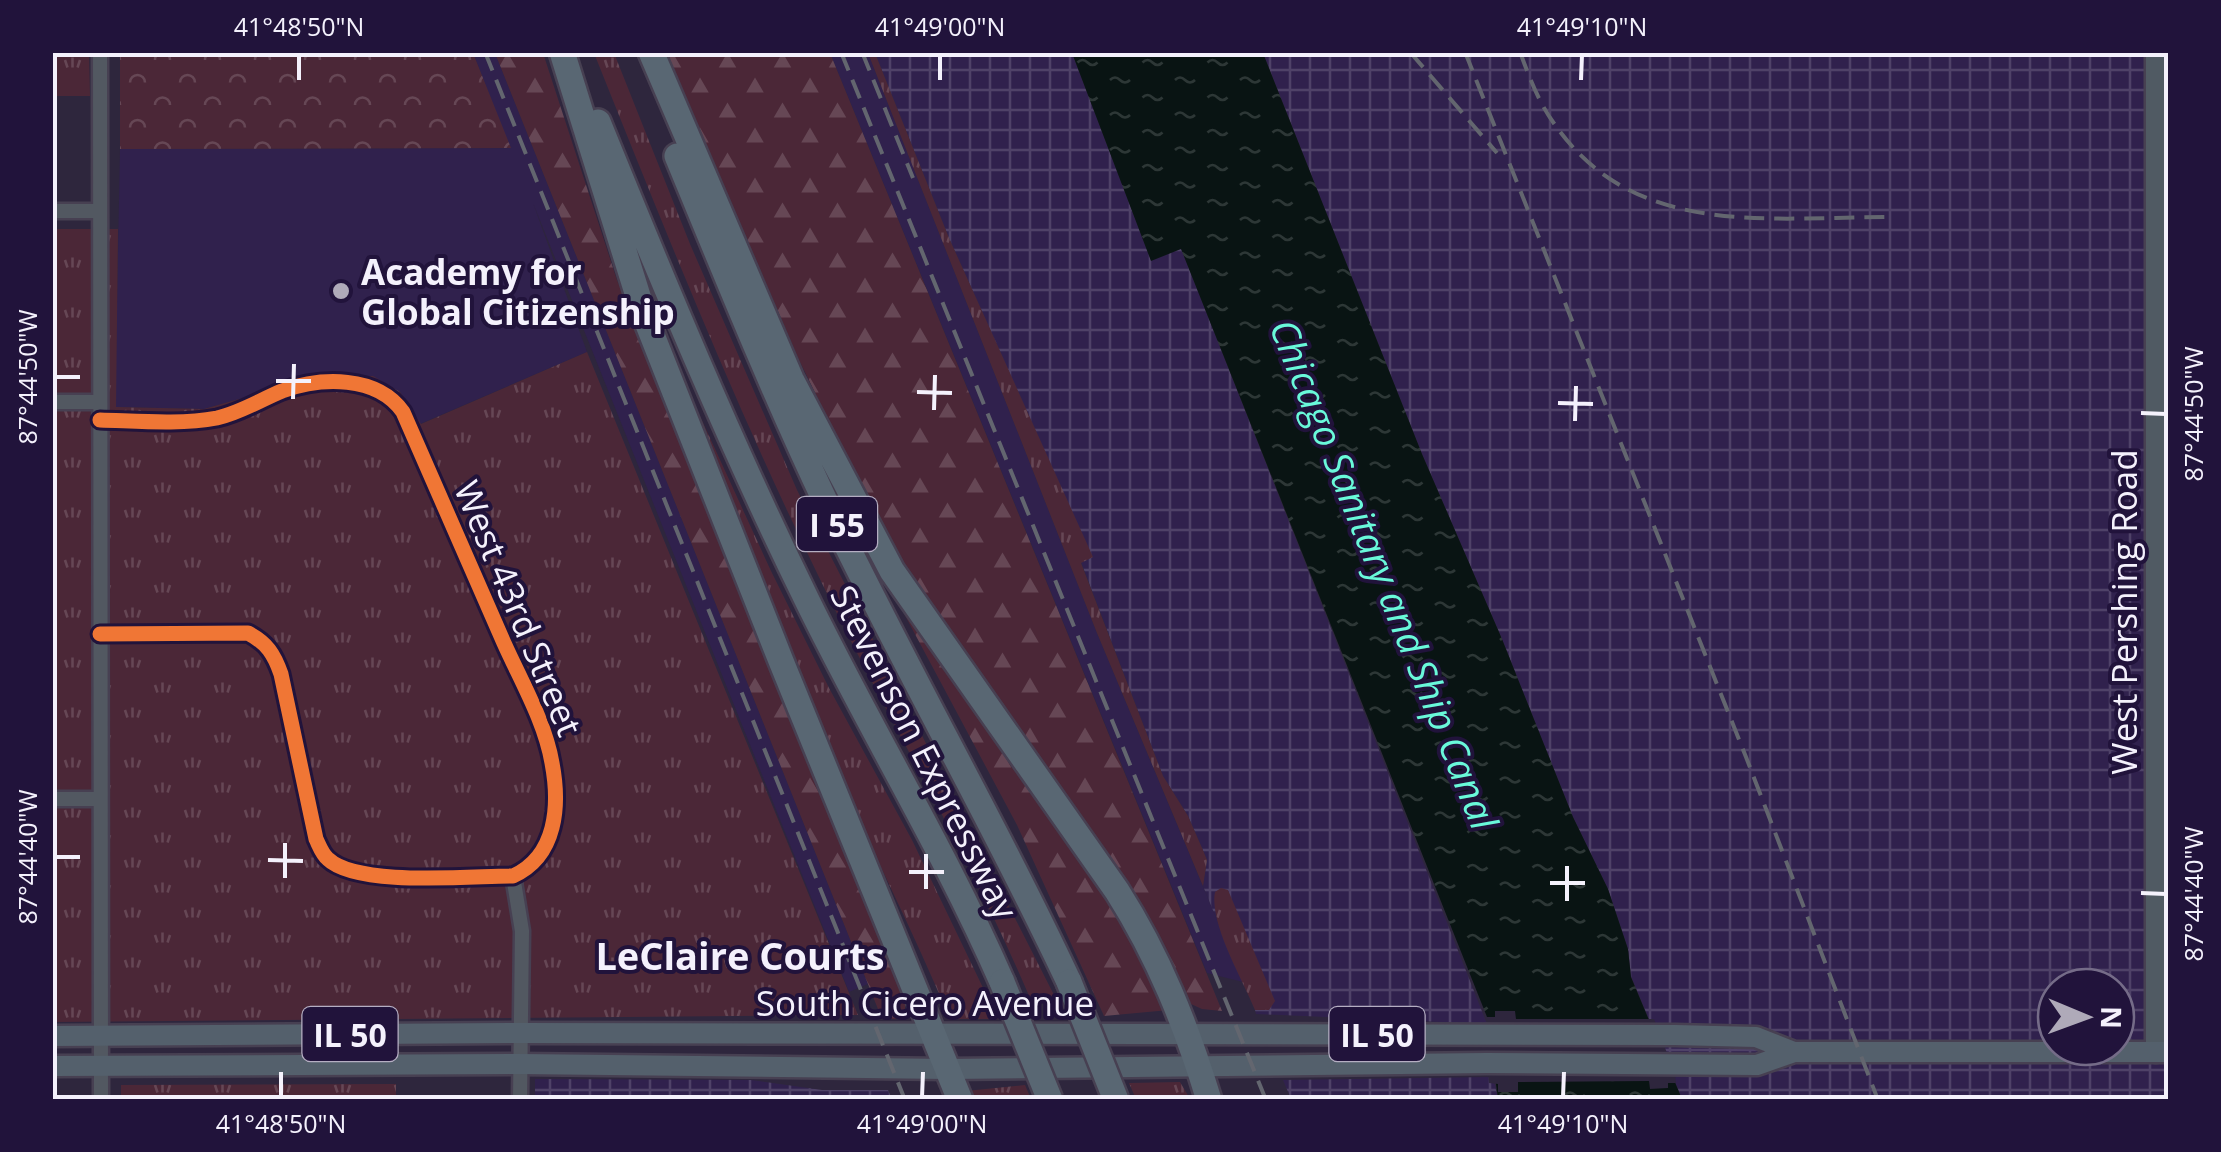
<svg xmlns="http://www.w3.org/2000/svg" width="2221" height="1152" viewBox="0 0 2221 1152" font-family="'Open Sans',sans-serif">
  <defs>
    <pattern id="industrial-grid" width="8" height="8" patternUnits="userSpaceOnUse" patternTransform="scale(2.5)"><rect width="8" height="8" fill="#30214d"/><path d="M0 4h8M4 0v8" fill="none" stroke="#4f4268"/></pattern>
    <pattern id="grass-tufts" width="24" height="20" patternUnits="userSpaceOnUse" patternTransform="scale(2.5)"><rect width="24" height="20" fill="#4b2737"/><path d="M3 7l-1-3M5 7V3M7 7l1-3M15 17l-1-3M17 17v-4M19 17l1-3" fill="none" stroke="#664755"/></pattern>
    <pattern id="forest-firs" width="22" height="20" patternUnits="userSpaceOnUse" patternTransform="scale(2.5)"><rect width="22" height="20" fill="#4b2737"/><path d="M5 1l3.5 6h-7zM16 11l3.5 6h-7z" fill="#664755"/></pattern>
    <pattern id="park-crowns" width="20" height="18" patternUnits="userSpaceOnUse" patternTransform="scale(2.5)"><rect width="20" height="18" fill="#4b2737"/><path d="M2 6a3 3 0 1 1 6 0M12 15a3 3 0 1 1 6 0" fill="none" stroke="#664755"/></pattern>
    <pattern id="water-ripples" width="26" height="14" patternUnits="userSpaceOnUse" patternTransform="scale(2.5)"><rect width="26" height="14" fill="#091413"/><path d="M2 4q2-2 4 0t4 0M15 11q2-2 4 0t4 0" fill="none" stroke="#2d3736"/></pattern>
  </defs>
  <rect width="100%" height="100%" fill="#2e263d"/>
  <path fill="#30214d" d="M473,53h22l373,931 -19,8 -316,-789 54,149 -167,72 -20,-32 -111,-14 -43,19 -42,12 -89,-2 5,-258 390,-1z
    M830,53h38l229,580 146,349 -36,-9z"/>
  <path fill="url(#industrial-grid)" fill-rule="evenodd" d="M875,53h197l79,207 30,-12 306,776 -231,-10 -1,-4 14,-1 -51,-88 8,21 -23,-56 4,-26 -5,-12 -14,-32 -25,-40 -82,-214 11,-5 -143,-319z
    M1263,53h905v1046h-486l-51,-123 -3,-27 -20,-60 -35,-72 -71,-178 -80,-185zM2056,987h60v60h-60z
    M1493,1077l5,22h-207l-8,-19z
    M535,1079l216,1 71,10h66l4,9h-357z"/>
  <path fill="url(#grass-tufts)" d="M52,53h37l1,43h-37z
    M594,53h20l76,191 107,246 258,507 -25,1c-62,-146 -144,-282 -213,-425 -83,-170 -153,-345 -223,-520z
    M868,53h7l74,185 144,319 -12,6 82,213 25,40 14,32 5,12 -4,26 -106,-253z
    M52,229h66l-2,178 88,2 42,-12 43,-19 84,-2 27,16 21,32 166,-72 271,663 -805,7z
    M671,353l100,218 58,117 83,152 86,179h-48c-44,-105 -97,-206 -143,-311 -51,-116 -91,-237 -136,-355z
    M1221,888l7,2 47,111 -6,9h-14c-12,-30 -46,-87 -40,-118z
    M1180,1082l10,17h-54l-7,-16z
    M396,1084v15h-275v-14z
    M1025,1085l6,14h-62l-3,-8z"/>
  <path fill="url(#forest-firs)" d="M495,53h48l74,227 288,715v14l-9,10h-14z
    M667,53h163l392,958 -20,-2 -11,-5 -24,-53 -34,-59 -230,-321 -104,-211z
    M885,578l236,336 48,96 -65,6 -87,-191z"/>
  <path fill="url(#park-crowns)" d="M120,53h353l38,95 -391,1z"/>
  <path fill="url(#water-ripples)" d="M1072,53h191l159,401 80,185 71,178 35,72 20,60 3,28 51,122h-184l-11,-82 -306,-768 -30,12z"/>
  <path fill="#2e263d" d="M1495,1011h20l1,8h138l21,55 1,9h-8v5l-18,1 -1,-8 -131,1v10h-20v-8l-9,-1 -2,-18v-48h8z"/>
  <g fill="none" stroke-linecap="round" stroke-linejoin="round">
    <defs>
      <path id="minor" d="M100,52l1,1048
        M52,211h48
        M52,402h48
        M100,420c37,1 80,5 117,-2 23,-5 43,-18 65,-27 39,-14 95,-16 121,21 33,77 67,154 101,231 17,38 41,79 48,120 8,42 5,93 -39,113 -42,0 -156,11 -185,-17 -6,-5 -9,-14 -12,-20l-35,-165c-7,-20 -14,-31 -33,-41l-148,1
        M52,799h48
        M513,876l9,55 -2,169"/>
      <path id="secondary" d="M2156,52v1000"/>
      <path id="primary" d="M52,1036l468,-3 1155,2 81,2 38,15
        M52,1066l468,-2 428,5 539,-6 270,2 37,-13h374"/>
      <path id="motorway" d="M562,52l81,260 138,349 179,439
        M651,52l140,327 101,192 225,320c42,66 69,134 92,209
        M598,122c65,160 131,319 207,474 63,130 139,253 197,386
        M677,156c48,116 95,233 149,347 77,162 167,317 243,479"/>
    </defs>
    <use href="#minor" stroke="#474052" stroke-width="19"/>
    <use href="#secondary" stroke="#474052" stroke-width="25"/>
    <use href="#primary" stroke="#474052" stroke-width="25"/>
    <use href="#motorway" stroke="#474052" stroke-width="30"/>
    <use href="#minor" stroke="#525861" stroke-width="14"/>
    <use href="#secondary" stroke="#505a63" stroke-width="20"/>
    <use href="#primary" stroke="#54606c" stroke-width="20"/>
    <use href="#motorway" stroke="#596773" stroke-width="25"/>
    <path stroke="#63666f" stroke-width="4" stroke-dasharray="20 10" stroke-linecap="butt" d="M485,52l420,1048
      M841,52l425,1048
      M862,52l51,126
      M1410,52l87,101
      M1465,52l281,705 132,343
      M1520,52c9,24 18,49 33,70 80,117 213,95 337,95"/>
    <defs>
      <path id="motorway-bridge" d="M1002,982l48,118
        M1069,982l47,118"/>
    </defs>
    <use href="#motorway-bridge" stroke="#474052" stroke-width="30" stroke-linecap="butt"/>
    <use href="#motorway-bridge" stroke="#596773" stroke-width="25"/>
    <defs>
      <path id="cycleway" d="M100,420c37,1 80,5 117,-2 23,-5 43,-18 65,-27 39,-14 95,-16 121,21 33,77 67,154 101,231 17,38 41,79 48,120 8,42 5,93 -39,113 -42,0 -156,11 -185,-17 -6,-5 -9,-14 -12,-20l-35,-165c-7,-20 -14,-31 -33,-41l-148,1"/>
    </defs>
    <use href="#cycleway" stroke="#21133b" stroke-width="21"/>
    <use href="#cycleway" stroke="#f07635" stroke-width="15"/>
  </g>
  <path fill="none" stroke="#f4f1fc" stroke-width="4" d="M299,80v-25M940,80v-25M1581,80l1,-25M55,377h25M276,381h35M917,392l35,1M293,399l1,-35M1558,403l35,1M934,410l1,-35M2141,413l25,1M1575,421l1,-35M55,857h25M268,860l35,1M909,872h35M285,878v-35M1550,883h35M926,889v-35M2141,893l25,1M1567,901v-35M281,1097v-25M922,1097l1,-25M1563,1097l1,-25"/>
  <circle fill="#afaab9" stroke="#21133b" stroke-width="4" cx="341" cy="291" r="10"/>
  <g text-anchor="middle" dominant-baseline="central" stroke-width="8" stroke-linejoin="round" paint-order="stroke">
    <g fill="#21133b" stroke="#b5aec2" stroke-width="2.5">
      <rect x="797" y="497" width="80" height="54" rx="8"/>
      <rect x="302.5" y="1007" width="95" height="54" rx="8"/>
      <rect x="1329.5" y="1007" width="95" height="54" rx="8"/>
    </g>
    <g font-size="32" font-weight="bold" fill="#f4f1fc">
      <text x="837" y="524">I 55</text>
      <text x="350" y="1034">IL 50</text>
      <text x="1377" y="1034">IL 50</text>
    </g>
    <g font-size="35" font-weight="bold" fill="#f4f1fc" stroke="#21133b" text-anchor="start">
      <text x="361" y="271">Academy for<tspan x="361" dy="40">Global Citizenship</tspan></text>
    </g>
    <g font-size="35" fill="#f4f1fc" stroke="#21133b">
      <text transform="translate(519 608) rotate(67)">West 43rd Street</text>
      <text transform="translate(2123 612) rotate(-90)">West Pershing Road</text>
      <text transform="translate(925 752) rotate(63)">Stevenson Expressway</text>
      <text x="925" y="1002">South Cicero Avenue</text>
    </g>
    <g font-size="38" font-style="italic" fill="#69f9da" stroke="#21133b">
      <text transform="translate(1385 574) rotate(68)">Chicago Sanitary and Ship Canal</text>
    </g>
    <g font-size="38" font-weight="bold" fill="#f4f1fc" stroke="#21133b">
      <text x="740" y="955">LeClaire Courts</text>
    </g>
  </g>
  <rect width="2221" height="1152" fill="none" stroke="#21133b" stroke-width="110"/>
  <g transform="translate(2086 1017) rotate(91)"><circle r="48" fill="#21133b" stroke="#756c88" stroke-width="2.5"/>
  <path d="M0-8L18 38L0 25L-18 38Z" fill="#afaab9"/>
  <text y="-15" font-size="28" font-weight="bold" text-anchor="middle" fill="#f4f1fc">N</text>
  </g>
  <rect x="55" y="55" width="2111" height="1042" fill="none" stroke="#f4f1fc" stroke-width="4"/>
  <g font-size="25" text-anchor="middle" fill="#f4f1fc">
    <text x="299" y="36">41°48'50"N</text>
    <text x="940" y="36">41°49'00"N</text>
    <text x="1582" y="36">41°49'10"N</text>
    <text transform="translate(28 377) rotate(-90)" y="9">87°44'50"W</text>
    <text transform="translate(2194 414) rotate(-90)" y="9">87°44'50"W</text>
    <text transform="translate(28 857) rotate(-90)" y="9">87°44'40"W</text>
    <text transform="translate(2194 894) rotate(-90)" y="9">87°44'40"W</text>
    <text x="281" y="1133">41°48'50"N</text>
    <text x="922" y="1133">41°49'00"N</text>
    <text x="1563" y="1133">41°49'10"N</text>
  </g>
</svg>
